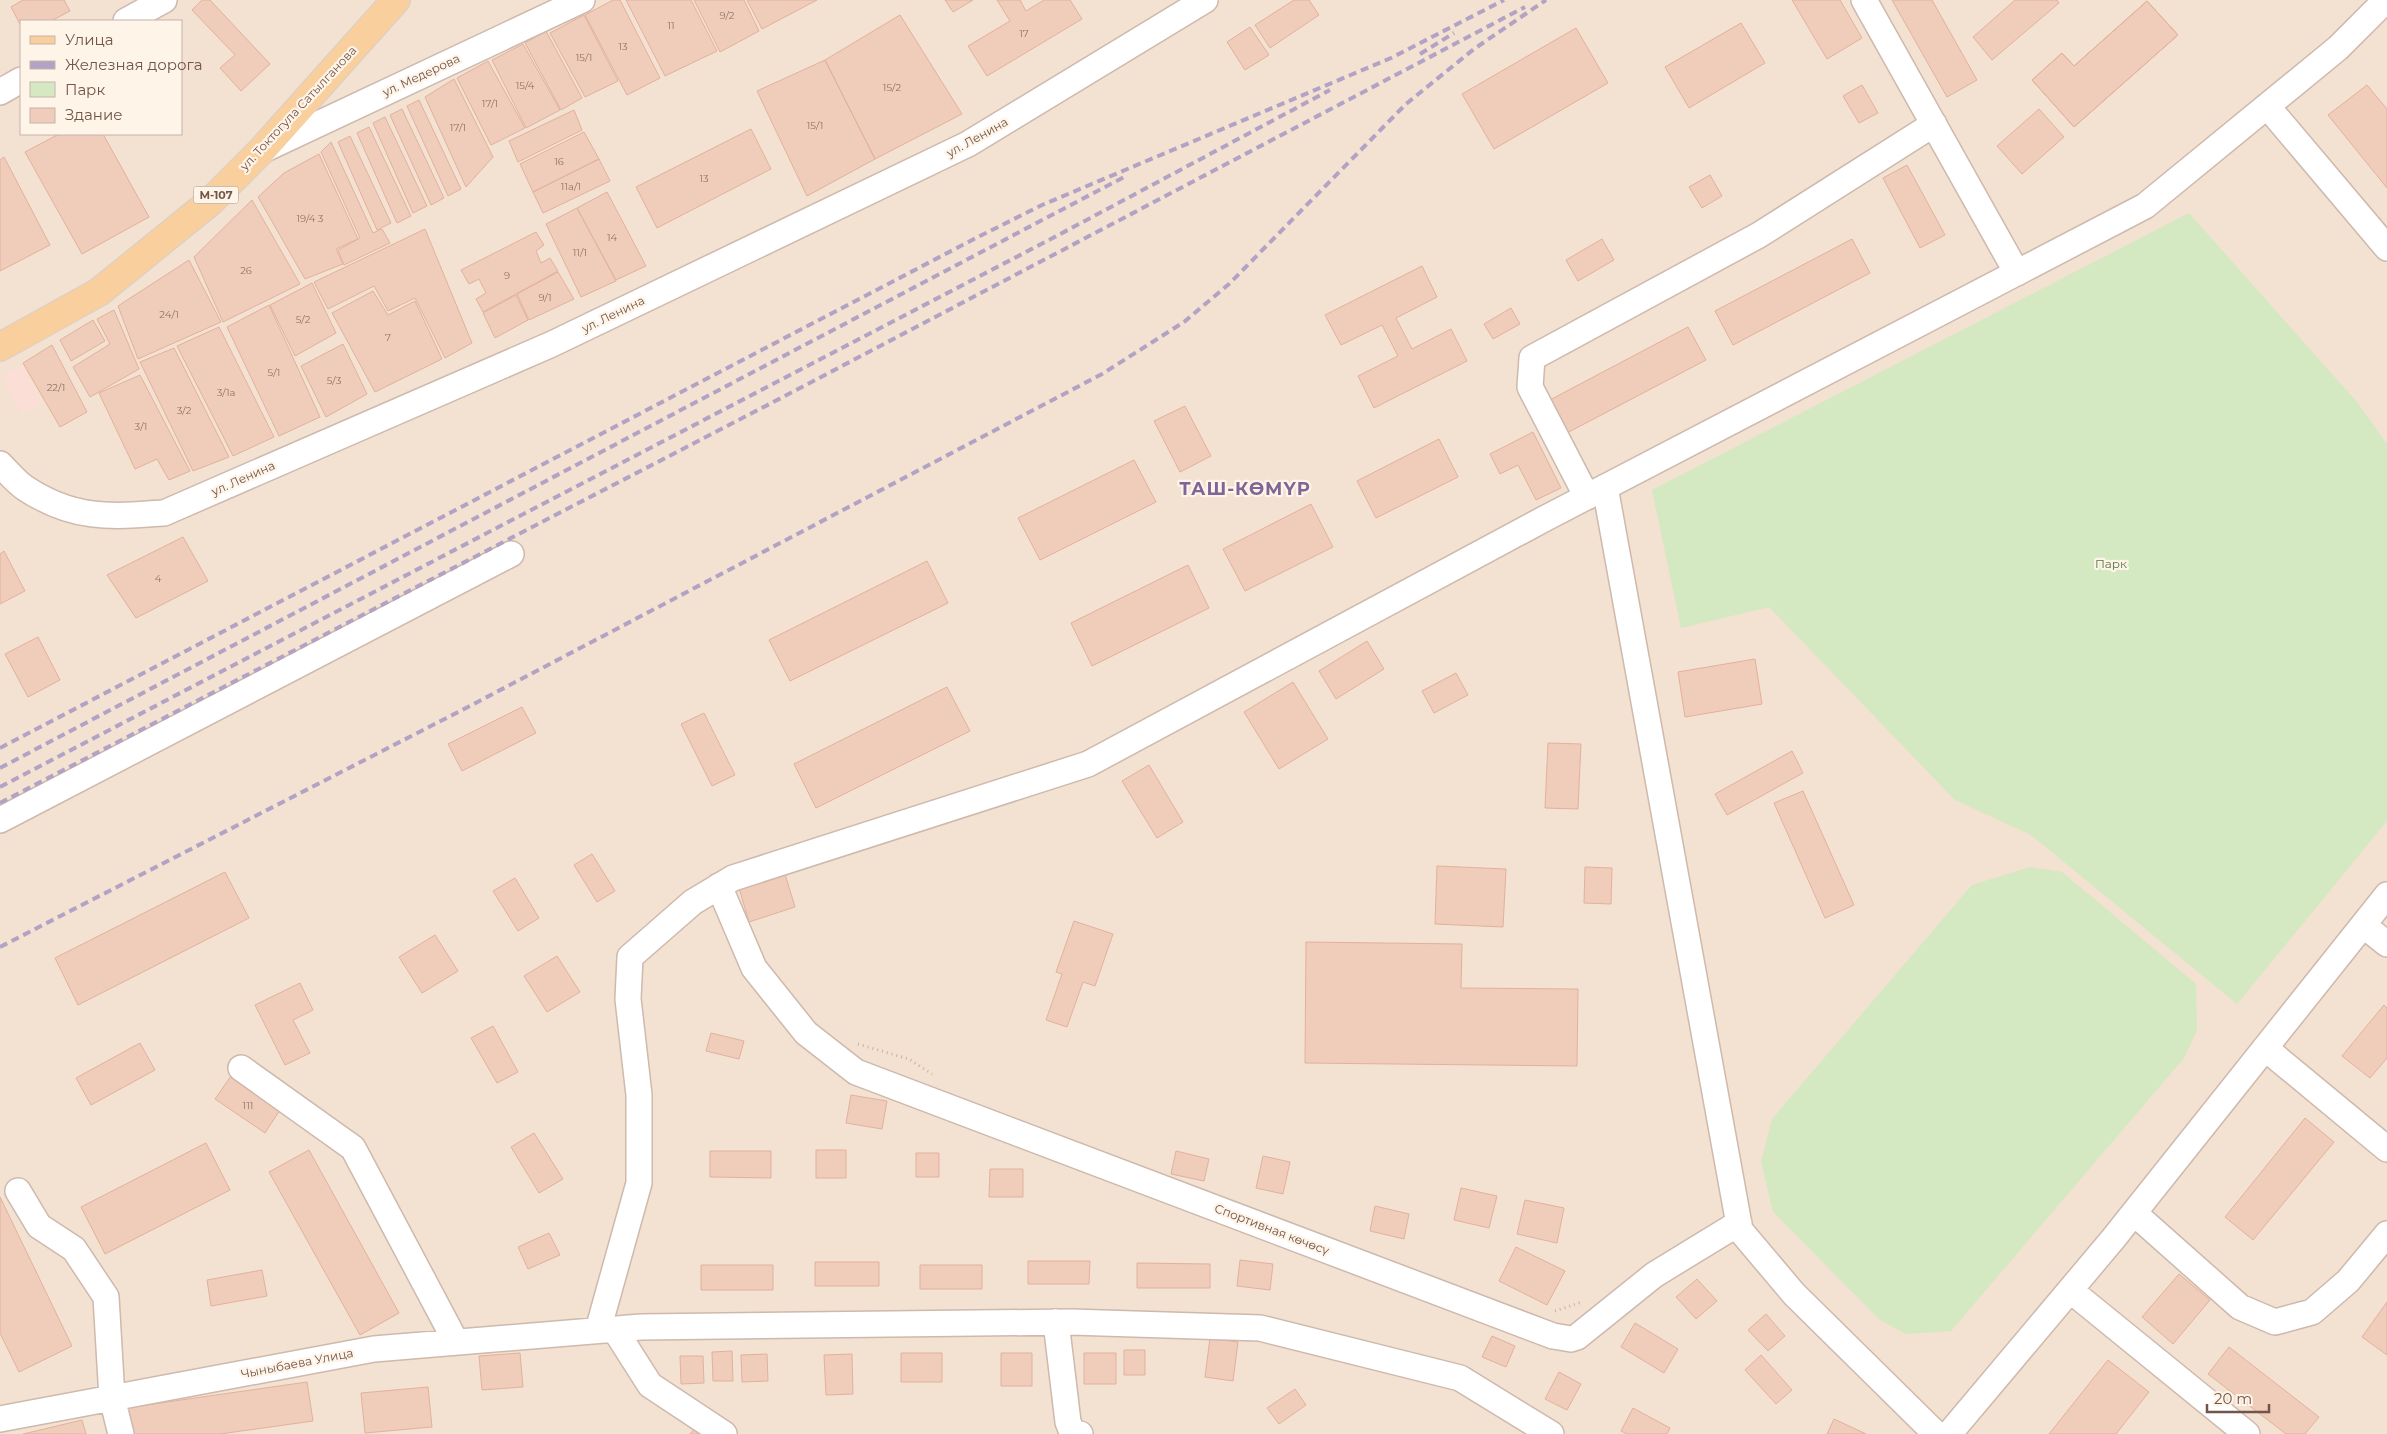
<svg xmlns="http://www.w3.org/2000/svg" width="2387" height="1434" viewBox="0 0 2387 1434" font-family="Montserrat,sans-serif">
  <rect width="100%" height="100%" fill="#fbf0e3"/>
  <path fill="#f3e1d1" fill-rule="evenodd" d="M0,0h2387v1434h-2387zM21,21h160v113h-160z"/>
  <path fill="#fbdfd6" d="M23,365l20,39 -22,10 -20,-38z"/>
  <path fill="#d4e8c2" d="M2189,213l168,189 30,42v377l-150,183 -206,-169 -76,-35 -186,-193 -88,21 -29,-138z
    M2030,867l32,5 134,112 1,46 -13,28 -233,273 -45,3 -26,-14 -107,-108 -12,-50 11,-43 200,-234z"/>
  <path fill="#f0ccbb" stroke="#e2b19c" d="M23,0h41l6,11 -19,10h-30v5l-10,-19z
    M202,0h8l60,64 -29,27 -21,-23 15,-13 -43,-45z
    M613,0h7l40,78 -33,17 -42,-80z
    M626,0h65l26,51 -52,25z
    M694,0h50l15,31 -39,21z
    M747,0h70l-55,29z
    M945,0h28l-20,12z
    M997,0h23l6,11 18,-11h26l12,19 -95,57 -19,-30 42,-25z
    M1294,0h15l10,15 -49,33 -15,-23z
    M1792,0h48l22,38 -35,21z
    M1892,0h40l45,80 -30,17z
    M2015,0h42l2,3 -67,57 -19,-23z
    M2147,1l31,34 -104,92 -42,-47 30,-27 12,13z
    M2147,1l31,34 -104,92 -42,-47 30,-27 12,13z
    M584,15l34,66 -33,16 -35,-64z
    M900,15l62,99 -87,45 -50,-99z
    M1741,23l24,40 -76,45 -24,-41z
    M1250,27l19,28 -24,15 -18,-28z
    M1576,28l32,55 -114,66 -32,-55z
    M546,31l36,67 -21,12 -36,-67z
    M523,44l37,66 -34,18 -34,-68z
    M825,60l50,99 -68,37 -50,-105z
    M488,61l37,67 -34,17 -34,-67z
    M454,79l39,78 -27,30 -41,-90z
    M1862,85l16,28 -19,10 -16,-27z
    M2367,85l20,24v79l-59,-73z
    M419,100l42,89 -13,7 -41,-90z
    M402,109l42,89 -13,7 -41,-90z
    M2039,109l25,28 -42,37 -25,-28z
    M574,110l8,20 -64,32 -9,-21z
    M385,117l42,89 -14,7 -40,-90z
    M369,127l42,89 -14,7 -40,-90z
    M751,129l20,40 -114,59 -21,-41z
    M584,132l15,27 -66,33 -13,-28z
    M59,134h44l46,83 -67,37 -57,-102z
    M350,136l41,87 -14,7 -39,-88z
    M331,142l42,91 9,-4 8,14 -46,22 -6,-15 22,-12 -39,-86z
    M319,154l39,85 -22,10 7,15 -38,15 -47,-82 26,-24z
    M4,157l46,88 -50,26v-111z
    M599,159l11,22 -67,32 -10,-21z
    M1907,165l38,70 -25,13 -37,-70z
    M1710,175l12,21 -20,12 -13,-21z
    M607,192l39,74 -30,14 -39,-72z
    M252,200l48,84 -77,38 -29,-65z
    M577,208l39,73 -35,16 -35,-73z
    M425,229l47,114 -27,15 -30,-60 -27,13 -14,-25 -46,23 -14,-27z
    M536,232l8,13 -8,6 5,12 9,-5 8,13 -75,41 -7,-13 10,-6 -7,-14 -10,5 -8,-14z
    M1602,239l12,21 -36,21 -12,-21z
    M1852,239l18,34 -137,72 -18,-34z
    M189,260l32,62 -83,37 -20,-53z
    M1422,266l15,31 -41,21 16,31 39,-20 16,32 -93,47 -16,-32 40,-20 -16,-31 -41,20 -16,-30z
    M558,272l16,27 -45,21 -12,-26z
    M312,283l24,50 -41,23 -25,-51z
    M373,291l15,24 27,-14 27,58 -67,33 -43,-79z
    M516,295l12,25 -33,18 -12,-25z
    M269,305l51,112 -41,19 -52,-109z
    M1511,308l9,16 -27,15 -9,-15z
    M114,310l25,59 -49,28 -17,-30 37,-23 -13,-25z
    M93,320l12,21 -34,20 -11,-21z
    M219,327l55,110 -41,19 -56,-110z
    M1688,327l18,33 -141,74 -17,-33z
    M343,344l24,50 -41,23 -25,-51z
    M52,345l35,67 -27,15 -37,-64z
    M174,348l55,109 -36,14 -53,-109z
    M140,375l50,96 -21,9 -12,-21 -22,10 -36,-76z
    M1185,406l26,50 -31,16 -26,-51z
    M1533,432l28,56 -25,12 -18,-35 -18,9 -10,-20z
    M1439,439l19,38 -82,41 -19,-37z
    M1134,460l22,42 -116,58 -22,-42z
    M1311,504l22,43 -88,44 -22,-42z
    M183,537l25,44 -72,37 -29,-43z
    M4,551l21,40 -25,13v-50z
    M927,561l21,42 -158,78 -21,-41z
    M1188,565l21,43 -117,58 -21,-43z
    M38,637l22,43 -32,17 -23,-43z
    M1367,641l17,28 -48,30 -17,-28z
    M1755,659l7,45 -77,13 -7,-45z
    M1456,673l12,22 -34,18 -12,-22z
    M1293,682l35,57 -49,30 -35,-57z
    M947,687l23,44 -154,77 -22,-44z
    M522,707l14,26 -74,38 -14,-27z
    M704,713l31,62 -23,11 -31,-62z
    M1548,743l33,1 -3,65 -33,-1z
    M1792,751l11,22 -76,42 -12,-21z
    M1149,765l34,57 -26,16 -35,-57z
    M1803,791l51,114 -29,13 -51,-115z
    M592,854l23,37 -18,11 -23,-37z
    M1437,866l69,3 -3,58 -68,-3z
    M1585,867l27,1 -1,36 -27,-1z
    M225,872l24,46 -171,87 -23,-47z
    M785,874l10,33 -46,15 -10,-34z
    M515,878l24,40 -21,13 -25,-40z
    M1074,921l39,13 -18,52 -12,-4 -16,45 -21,-7 16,-46 -6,-2z
    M435,935l23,36 -36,22 -23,-36z
    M1306,942l156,2 -1,44 117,1 -1,77 -272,-3z
    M557,956l23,36 -33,20 -23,-36z
    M300,983l13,27 -20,10 17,33 -25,12 -30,-60z
    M2384,1005l3,3v50l-17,20 -28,-22z
    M493,1026l25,46 -21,11 -26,-45z
    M711,1033l33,8 -5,18 -33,-8z
    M140,1043l15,27 -64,35 -15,-27z
    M231,1076l49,34 -15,23 -50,-34z
    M851,1095l36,6 -5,28 -36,-6z
    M2305,1118l29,24 -81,98 -28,-23z
    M534,1133l29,46 -24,14 -28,-46z
    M206,1143l24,47 -125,64 -24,-47z
    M309,1150l90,163 -39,22 -91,-163z
    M816,1150h30v28h-30z
    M710,1151h61v27l-61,-1z
    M1176,1151l33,8 -5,22 -33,-7z
    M916,1153h23v24h-23z
    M1263,1156l27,6 -7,32 -27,-6z
    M990,1169h33v28h-34z
    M1461,1188l36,8 -8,32 -35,-8z
    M0,1197l72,149 -53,26 -19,-39z
    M1525,1200l39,8 -7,35 -40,-9z
    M1375,1206l34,8 -5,25 -34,-8z
    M549,1233l11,22 -32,14 -10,-22z
    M1516,1247l49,24 -18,34 -48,-24z
    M1240,1260l33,4 -3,26 -33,-4z
    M1028,1261h62l-1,23h-61z
    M815,1262h64v24h-64z
    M1137,1263l73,1v24h-73z
    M701,1265h72v25h-72z
    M920,1265h62v24h-62z
    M262,1270l5,26 -56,10 -4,-26z
    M2179,1274l31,26 -37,44 -31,-27z
    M1697,1279l20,22 -21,18 -20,-22z
    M2387,1302v53l-25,-18z
    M1766,1314l19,22 -17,15 -20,-21z
    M1635,1323l43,26 -14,24 -43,-26z
    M1492,1336l23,10 -9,21 -24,-10z
    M1210,1338l28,4 -5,39 -28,-4z
    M2229,1347l90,70 -14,17h-19l-78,-60z
    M1124,1350h21v25h-21z
    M732,1351l1,30h-20l-1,-29z
    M520,1353l3,34 -41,3 -3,-34z
    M901,1353h41v29h-41z
    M1001,1353h31v33h-31z
    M1084,1353h32v31h-32z
    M767,1354l1,27 -26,1 -1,-27z
    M852,1354l1,40 -27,1 -2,-40z
    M1761,1355l31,35 -16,14 -31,-34z
    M680,1356h23l1,27 -23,1z
    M2108,1360l41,32 -33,42h-67z
    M1559,1372l22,12 -14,26 -22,-11z
    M307,1382l6,39 -93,13h-92l-3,-26z
    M428,1387l4,40 -67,6 -4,-40z
    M1295,1389l11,16 -27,19 -12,-16z
    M1633,1408l37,20 -3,6h-40l-6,-3z
    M1834,1419l32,15h-39z
    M82,1420l4,14h-63z
    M699,1424l11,10h-20z"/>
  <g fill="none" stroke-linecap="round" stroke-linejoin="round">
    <defs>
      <path id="minor" d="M1864,0l153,273
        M126,21l38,-21
        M0,92l21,-12
        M2267,106l120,142
        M263,150l319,-150
        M0,464c8,8 16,18 25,24 48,32 85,29 139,25l388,-169 416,-200 237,-144
        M1605,487l135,743 54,64 142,140
        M1587,497l-57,-110 2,-29 227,-123 175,-111
        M0,820l511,-266
        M719,886l35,82 52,65 50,39 697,264 18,3 6,-2 77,-62 85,-52
        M2363,925l24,19
        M2265,1048l122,101
        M241,1068l112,80 103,194
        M18,1191l21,35 35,23 32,48 6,101 9,36
        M2134,1213l106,94 35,15 37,-10 36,-31 39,-47
        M2070,1290l177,144
        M1056,1322l12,100 4,10 8,2
        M598,1330l41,-147v-88l-11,-96 2,-42 63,-55 40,-24 355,-114 456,-245 601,-313 193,-158 48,-48
        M615,1330l35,55 74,49
        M0,1419l374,-70 267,-22 430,-5 189,6 200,50 91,56
        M1949,1434l164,-195 274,-344"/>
      <path id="major" d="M0,347l99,-55 111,-90 51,-51 135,-151"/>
    </defs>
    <use href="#minor" stroke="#ceb9ad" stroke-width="28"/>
    <use href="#major" stroke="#d8cfcc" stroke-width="30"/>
    <path stroke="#d4af9e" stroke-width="3" stroke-dasharray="1 4" stroke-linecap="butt" d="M858,1044l51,15 23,15
      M1555,1311l27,-9"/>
    <use href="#minor" stroke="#fff" stroke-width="25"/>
    <use href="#major" stroke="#f8cf9d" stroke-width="28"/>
    <path stroke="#b2a2c4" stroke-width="4" stroke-dasharray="8 5" stroke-linecap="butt" d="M1420,54l34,-21
      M0,748l976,-510 66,-33 349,-147 113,-58
      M0,768l1126,-592
      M0,787l1049,-547 281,-150
      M0,803l783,-406 742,-390
      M0,947l466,-239 636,-334 82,-52 45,-38 177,-180 68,-55 72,-49"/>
  </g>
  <g text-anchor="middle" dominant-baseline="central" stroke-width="4.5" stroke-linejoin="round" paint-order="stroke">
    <g font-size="10" fill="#927366">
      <text x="727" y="15">9/2</text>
      <text x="671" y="25">11</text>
      <text x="1024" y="33">17</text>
      <text x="623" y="46">13</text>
      <text x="584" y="57">15/1</text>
      <text x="525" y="85">15/4</text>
      <text x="892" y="87">15/2</text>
      <text x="490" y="103">17/1</text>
      <text x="815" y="125">15/1</text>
      <text x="458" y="127">17/1</text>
      <text x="559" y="161">16</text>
      <text x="704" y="178">13</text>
      <text x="571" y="186">11а/1</text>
      <text x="310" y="218">19/4 3</text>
      <text x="612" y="237">14</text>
      <text x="580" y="252">11/1</text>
      <text x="246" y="270">26</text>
      <text x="507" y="275">9</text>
      <text x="545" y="297">9/1</text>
      <text x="169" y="314">24/1</text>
      <text x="303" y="319">5/2</text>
      <text x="388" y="337">7</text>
      <text x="274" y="372">5/1</text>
      <text x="334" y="380">5/3</text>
      <text x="56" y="387">22/1</text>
      <text x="226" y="392">3/1а</text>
      <text x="184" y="410">3/2</text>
      <text x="141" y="426">3/1</text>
      <text x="158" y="578">4</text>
      <text x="248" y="1105">111</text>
    </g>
    <rect fill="#fef4e8" stroke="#9c8579" stroke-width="1" x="193.5" y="186.5" width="45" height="17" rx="4"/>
    <g font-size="11" font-weight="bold" fill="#72554a">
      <text x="216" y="195">М-107</text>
    </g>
    <g font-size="12" fill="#72554a" stroke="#fef4e8">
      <text transform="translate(421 75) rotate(-25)">ул. Медерова</text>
      <text transform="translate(298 108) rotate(-47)">ул. Токтогула Сатылганова</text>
      <text transform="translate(977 137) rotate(-29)">ул. Ленина</text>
      <text transform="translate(613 314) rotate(-26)">ул. Ленина</text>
      <text transform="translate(243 478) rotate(-24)">ул. Ленина</text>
      <text transform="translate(1272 1229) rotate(21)">Спортивная көчөсү</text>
      <text transform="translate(297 1363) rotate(-11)">Чыныбаева Улица</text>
    </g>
    <g font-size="12" fill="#567842" stroke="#fef4e8">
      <text x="2111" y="563">Парк</text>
    </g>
    <g font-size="18" font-weight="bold" letter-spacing="1" fill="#816596" stroke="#fef4e8">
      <text x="1245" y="489">ТАШ-КӨМҮР</text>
    </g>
  </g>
  <rect x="20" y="20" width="162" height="115" fill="#fef4e8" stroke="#c6b4a9"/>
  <rect x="30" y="36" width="25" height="8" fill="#f8cf9d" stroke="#c6b4a9"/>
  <text x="65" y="45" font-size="15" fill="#72554a">Улица</text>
  <rect x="30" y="61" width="25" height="8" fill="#b2a2c4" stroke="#c6b4a9"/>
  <text x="65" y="70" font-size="15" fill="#72554a">Железная дорога</text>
  <rect x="30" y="82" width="25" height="15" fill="#d4e8c2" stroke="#c6b4a9"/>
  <text x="65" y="95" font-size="15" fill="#72554a">Парк</text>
  <rect x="30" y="108" width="25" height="15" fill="#f0ccbb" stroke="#c6b4a9"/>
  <text x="65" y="120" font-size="15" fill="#72554a">Здание</text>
  <path d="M2207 1404v8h62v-8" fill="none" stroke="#72554a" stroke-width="2.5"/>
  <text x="2214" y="1404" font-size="15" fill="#72554a" stroke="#fef4e8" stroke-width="4" paint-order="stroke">20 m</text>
</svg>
